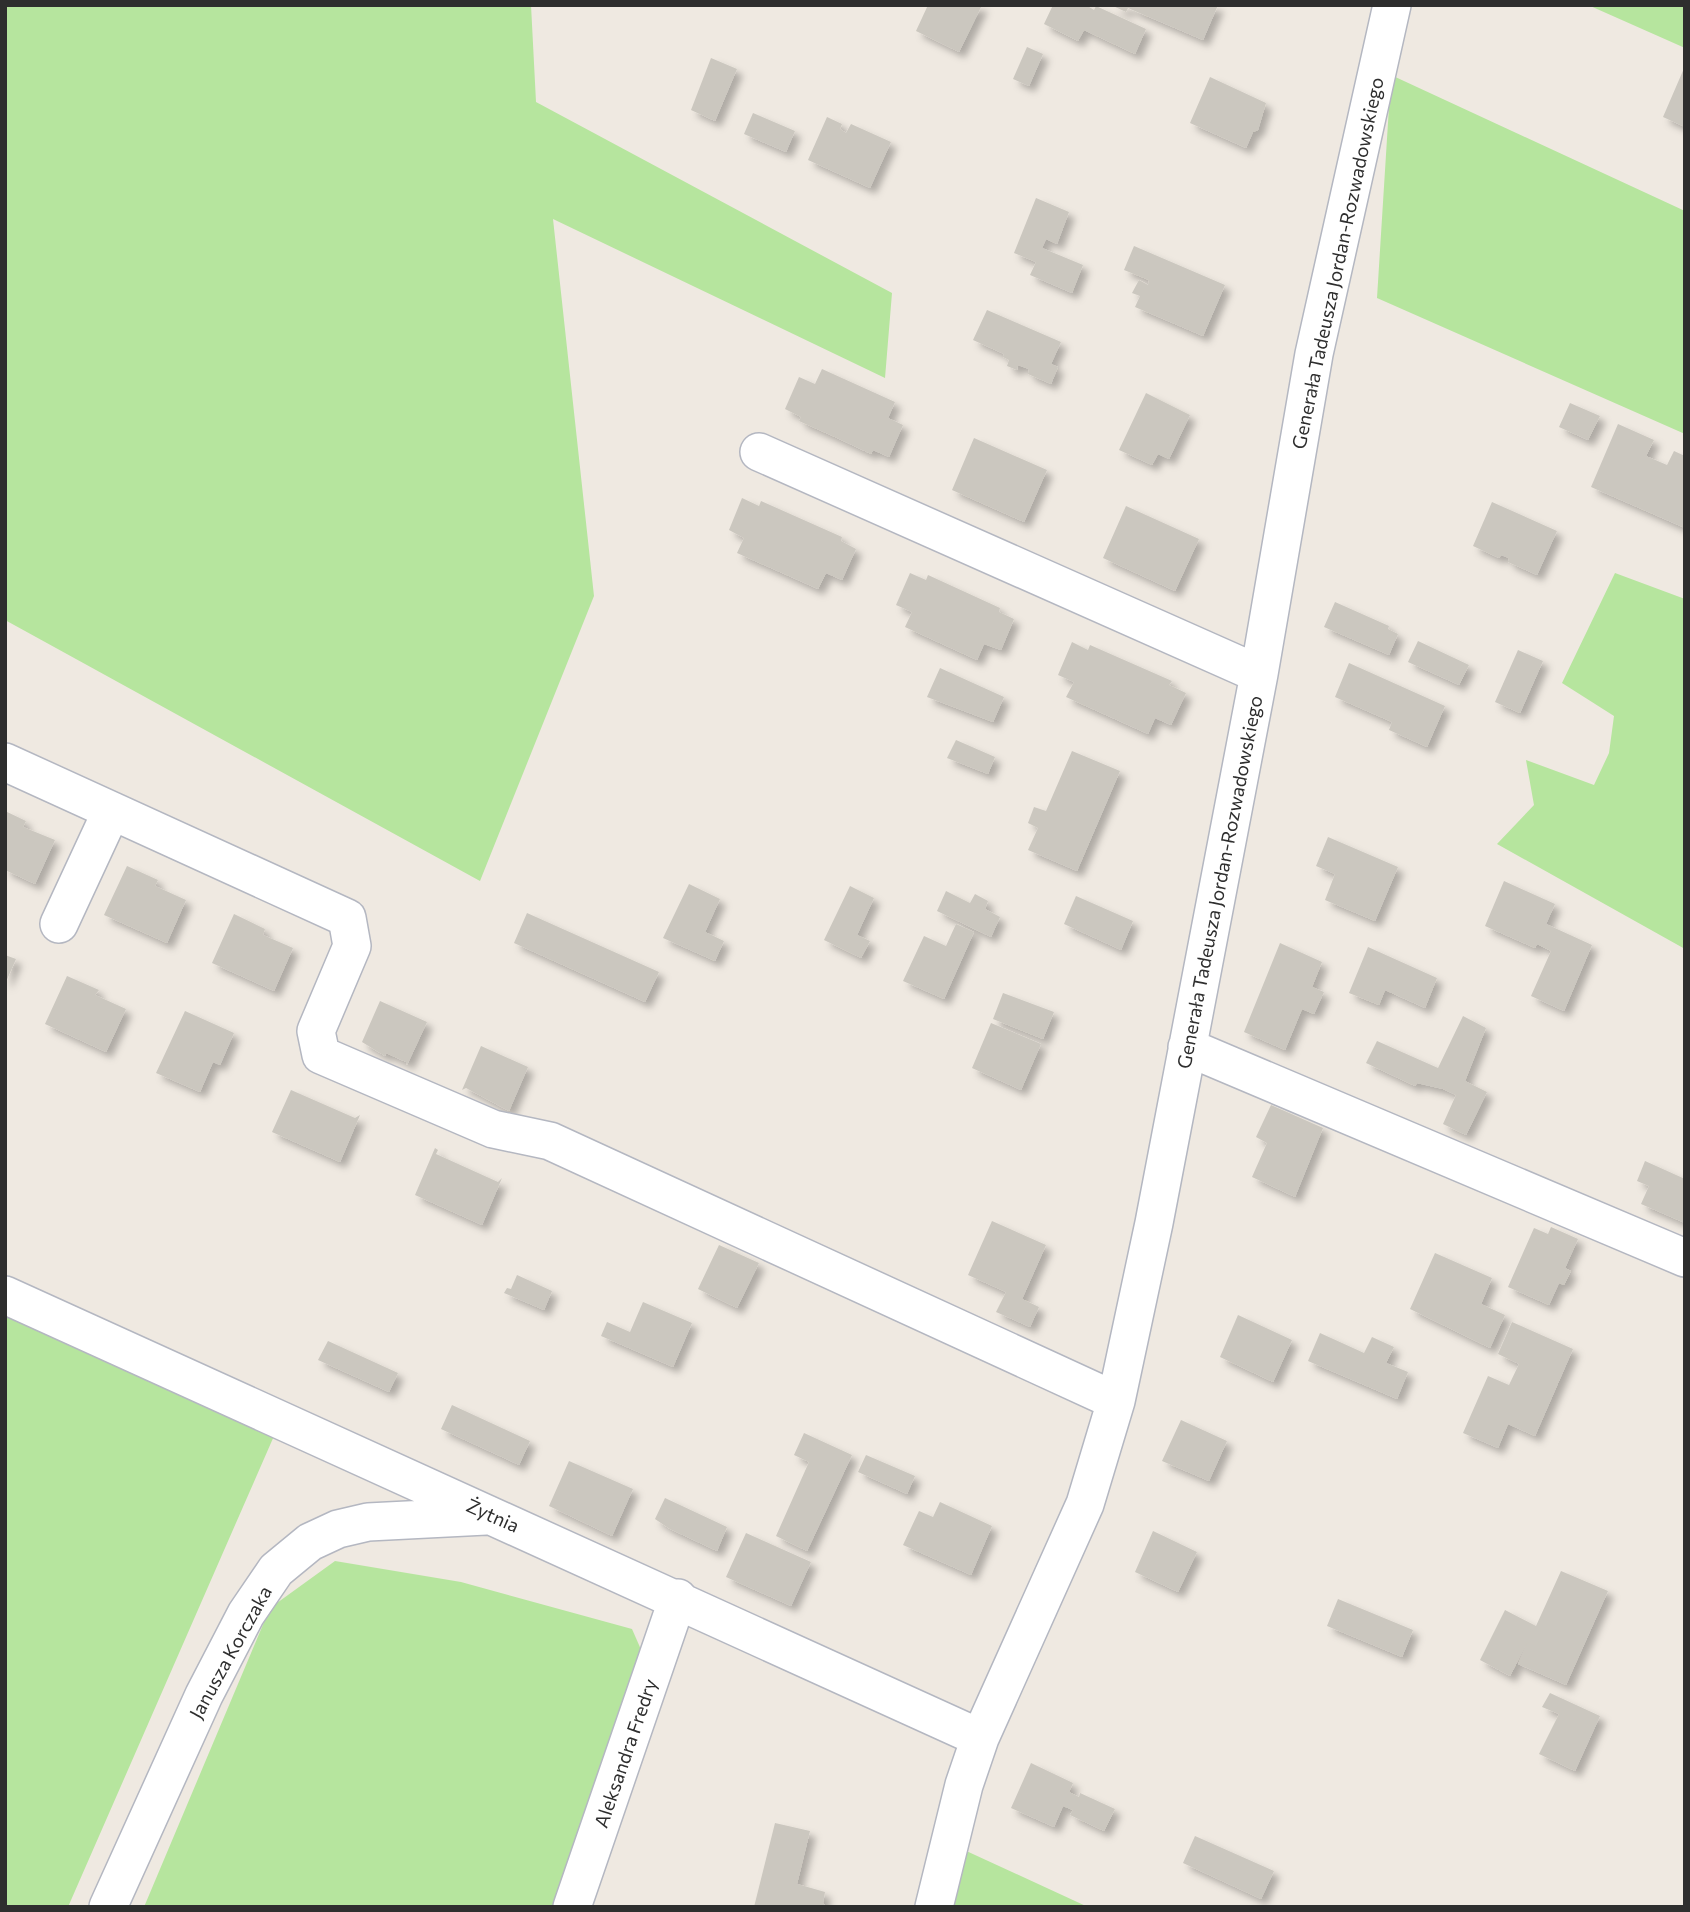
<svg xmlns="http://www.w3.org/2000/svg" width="1690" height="1912" viewBox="0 0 1690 1912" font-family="Commissioner,sans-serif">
  <defs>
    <filter id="shadow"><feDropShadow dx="6" dy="6" stdDeviation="3.5" flood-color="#0004"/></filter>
  </defs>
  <rect width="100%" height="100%" fill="#efe9e1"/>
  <path fill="#b6e59e" d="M5,5h526l5,97 356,191 -7,85 -332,-159 41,377 -114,285 -475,-261z
    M1588,5h97v43z
    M1391,75l294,136v223l-308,-136z
    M1615,573l70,26v350l-188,-105 37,-39 -8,-45 68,25 15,-32 5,-37 -52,-33z
    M5,1315l269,121 -206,471h-63z
    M335,1561l126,21 171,47 14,32 -88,246h-414l126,-299z
    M962,1849l126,58h-135z"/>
  <path fill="#cbc7bf" filter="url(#shadow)" d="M928,5h54l-23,47 -43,-21z
    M1053,5h33l8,5 2,-4 50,23 -11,25 -51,-24 -6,11 -34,-17z
    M1111,5h107l-15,35 -75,-32 -2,4z
    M1027,47l16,7 -14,32 -16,-7z
    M711,58l26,11 -22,52 -24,-11z
    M1685,66v61l-22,-10z
    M1210,77l56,26 -8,27 -5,2 -7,16 -56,-25z
    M753,113l42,18 -9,21 -42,-18z
    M827,117l15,7 -2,5 6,4 5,-9 40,18 -21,46 -62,-28z
    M1036,198l33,14 -12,32 -11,-5 -4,9 41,17 -11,28 -42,-18 6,-13 -22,-9z
    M1134,246l91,39 -22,51 -68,-29 5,-11 -8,-3 7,-13 9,5 1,-5 -25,-10z
    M987,310l74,32 -10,22 7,3 -7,17 -23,-10 1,-5 -11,-4 -1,5 -10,-4 2,-6 -6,-3 1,-3 -31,-14z
    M822,369l73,33 -7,16 15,7 -14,32 -16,-7 -2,4 -36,-17 -36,-16 2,-4 -16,-8 14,-32 16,7z
    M1146,393l44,22 -21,44 -11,-5 -6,11 -33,-15z
    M1570,403l30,13 -12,24 -29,-13z
    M1618,424l36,16 -8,16 21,9 7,-14 11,5v72l-94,-41z
    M974,438l73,32 -23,52 -72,-32z
    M742,498l17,8 2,-5 81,36 -1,4 15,8 -14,31 -16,-7 -8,16 -81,-36 7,-15 -15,-8z
    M1492,502l65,29 -20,44 -29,-13 1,-4 -8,-3 -2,3 -26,-12z
    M1126,506l73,33 -24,52 -72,-33z
    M910,573l16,7 2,-5 72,33 -1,4 15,7 -13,31 -17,-6 -7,16 -72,-33 7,-15 -16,-7z
    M1335,602l54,24 -1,3 10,5 -9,21 -65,-28z
    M1418,641l51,24 -10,20 -51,-23z
    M1072,642l16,8 2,-5 82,36 -3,4 17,8 -15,32 -16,-7 -7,16 -82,-37 8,-15 -16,-7z
    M1518,650l25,11 -23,52 -25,-11z
    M1349,663l96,43 -18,41 -38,-17 3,-8 -57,-25z
    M940,668l64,29 -11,25 -66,-25z
    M956,740l39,17 -7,17 -41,-16z
    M1072,751l48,20 -43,100 -49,-21 10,-22 -10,-5 6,-16 12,4z
    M5,811l21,10 -3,6 32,13 -20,44 -30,-14z
    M1328,837l70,30 -23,54 -50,-21 10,-26 -19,-8z
    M127,866l31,14 -3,6 31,14 -19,43 -63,-28z
    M1504,881l51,23 -9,20 46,21 -28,66 -33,-15 20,-45 -14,-7 -2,4 -50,-22z
    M689,884l31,15 -15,33 19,9 -9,20 -52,-23z
    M850,886l24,12 -17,37 13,6 -9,17 -37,-18z
    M946,891l24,12 5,-9 13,7 -3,8 15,8 -9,20 -54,-26z
    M1076,896l57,25 -12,29 -57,-26z
    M527,913l132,59 -14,30 -131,-59z
    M234,914l31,15 -2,6 30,13 -19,43 -62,-28z
    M956,924l18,8 -30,67 -41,-18 21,-45 22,10z
    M1280,943l42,19 -10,25 12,5 -10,22 -12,-5 -17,41 -41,-18z
    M1368,947l69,31 -12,30 -40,-18 -6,15 -30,-12z
    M5,955l11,4 -11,25z
    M67,976l32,14 -4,5 31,14 -20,43 -61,-28z
    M1003,993l51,19 -11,27 -50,-20z
    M380,1001l47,21 -20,43 -1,-3 -20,-9 -1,3 -23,-14z
    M185,1011l49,22 -14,32 -7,-3 -13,30 -44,-19z
    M1463,1016l23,12 -21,53 22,11 -21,43 -23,-11 13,-29 -13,-6 -26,-6 -2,3 -49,-23 11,-22 61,27z
    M991,1023l50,21 -20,46 -49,-22z
    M481,1046l47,21 -19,44 -43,-23 -4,2z
    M291,1090l64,28 5,-3 -20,47 -68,-30z
    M1271,1105l52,23 -28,69 -43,-20 15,-34 -11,-6z
    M435,1148l3,2 -2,4 62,28 4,-4 -20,47 -67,-30z
    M1645,1161l40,18v44l-44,-19 8,-18 -12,-5z
    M992,1221l54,24 -24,54 17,8 -9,20 -34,-15 10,-20 -38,-17z
    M1551,1227l27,12 -13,29 6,3 -7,14 -5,-2 -10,22 -41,-18 26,-59 14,6z
    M719,1245l40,18 -22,45 -39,-19z
    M1435,1253l57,25 -11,26 24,11 -15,33 -80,-39z
    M517,1275l35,16 -8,19 -40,-17 3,-5 4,1z
    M643,1302l49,21 -19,44 -72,-31 6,-14 23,10z
    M1238,1315l54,25 -19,42 -53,-25z
    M1512,1322l61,27 -38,87 -27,-12 -10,24 -35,-15 25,-57 21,9 10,-21 -21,-10z
    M1320,1333l44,20 8,-16 22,10 -8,16 22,9 -11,27 -89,-38z
    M328,1341l70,32 -9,19 -71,-32z
    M452,1405l78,36 -11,24 -78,-36z
    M1181,1420l46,21 -18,40 -47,-20z
    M804,1433l48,22 -45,96 -31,-15 33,-74 -15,-7z
    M866,1455l49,21 -8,18 -49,-22z
    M569,1461l64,28 -21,47 -63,-30z
    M665,1498l62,29 -10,24 -47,-22 -15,-10z
    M940,1502l52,24 -21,49 -68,-30 16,-34 14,6z
    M1153,1531l44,21 -19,40 -43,-20z
    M746,1533l65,29 -20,44 -65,-29z
    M1561,1571l47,20 -42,94 -48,-21 10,-23 -18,35 -30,-16 25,-50 31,16z
    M1338,1599l75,31 -11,27 -75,-31z
    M1550,1693l50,23 -25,55 -36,-17 20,-40 -17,-7z
    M1031,1763l42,20 -4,9 10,5 1,-4 35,16 -11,22 -34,-16 3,-5 -10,-4 -9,21 -43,-19z
    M775,1823l35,8 -13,53 28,8 -2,11 4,4h-73z
    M1195,1836l79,35 -13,28 -78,-36z"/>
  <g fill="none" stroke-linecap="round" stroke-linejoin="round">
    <defs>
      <path id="minor" d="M759,452l500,222
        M5,762l342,156 5,28 -36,85 5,24 172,74 57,12 566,260
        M59,924l52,-112
        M1187,1047l498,211
        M5,1295l975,443
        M108,1907l96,-212 42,-81 30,-44 34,-28 28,-13 30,-7 118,-6
        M572,1907l106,-309
        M934,1907l30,-122 16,-47 105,-234 31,-103 38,-178 105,-549 55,-320 78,-349"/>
    </defs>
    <use href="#minor" stroke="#b4b7c1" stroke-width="40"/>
    <use href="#minor" stroke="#fff" stroke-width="37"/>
  </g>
  <g text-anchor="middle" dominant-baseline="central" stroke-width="6" stroke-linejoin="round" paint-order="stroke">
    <g font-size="19" fill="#2e2e2e" stroke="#fff">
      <text transform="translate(1337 263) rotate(-78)">Generała Tadeusza Jordan-Rozwadowskiego</text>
      <text transform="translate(1219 882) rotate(-79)">Generała Tadeusza Jordan-Rozwadowskiego</text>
      <text transform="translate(493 1515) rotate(24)">Żytnia</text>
      <text transform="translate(230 1652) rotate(-61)">Janusza Korczaka</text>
      <text transform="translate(625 1753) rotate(-71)">Aleksandra Fredry</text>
    </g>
  </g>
  <rect width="1690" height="1912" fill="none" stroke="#2e2e2e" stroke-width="14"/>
</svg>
